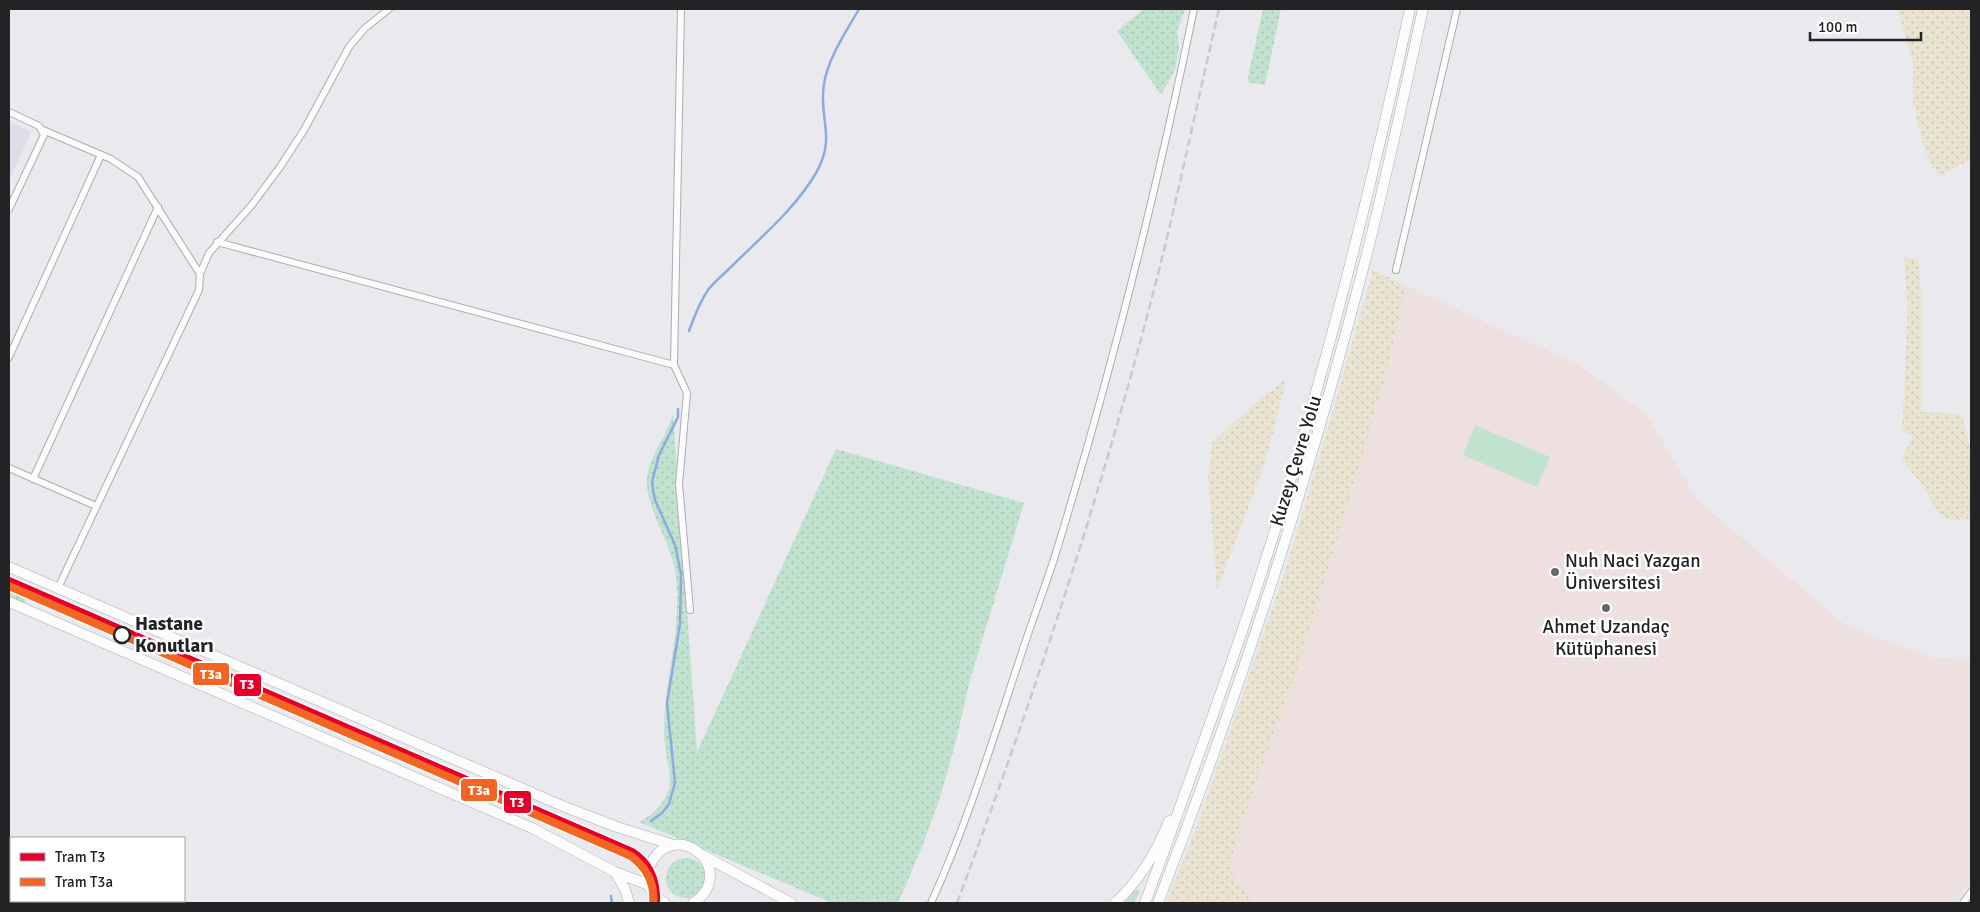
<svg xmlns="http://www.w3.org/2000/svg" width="1980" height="912" viewBox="0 0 1980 912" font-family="Signika,sans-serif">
  <defs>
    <pattern id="grass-dots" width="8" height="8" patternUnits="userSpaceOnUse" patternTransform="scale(1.25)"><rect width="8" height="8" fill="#c2e2d0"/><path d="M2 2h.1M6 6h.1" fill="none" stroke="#a6c2b2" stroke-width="1.8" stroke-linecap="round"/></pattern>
    <pattern id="sand-dots" width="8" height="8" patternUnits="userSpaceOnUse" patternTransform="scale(1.25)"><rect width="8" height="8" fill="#e9e4d1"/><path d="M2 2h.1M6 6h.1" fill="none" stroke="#c8c3b3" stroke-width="1.8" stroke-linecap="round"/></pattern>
  </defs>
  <rect width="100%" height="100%" fill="#e9e9ee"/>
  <path fill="#dedde8" d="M9,121l22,11 -22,49z"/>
  <path fill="#ede0de" d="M1406,286l171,78 68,49 52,87 147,124 85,33 42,3v221l-16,22h-702l-23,-34 7,-33 56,-155 24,-75 68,-227z"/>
  <path fill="url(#grass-dots)" d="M1144,9h41l-8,23 2,16 -4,22 -14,25 -44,-64z
    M1263,9h31h-13l-16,76 -18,-3z
    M673,413l24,339 139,-303 188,54 -54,177 -14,61 -17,60 -19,51 -22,51h-66l-193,-81c14,-7 25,-18 30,-33 3,-14 -4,-37 -5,-53 -1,-55 20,-110 11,-166 -5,-29 -30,-64 -28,-90 1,-24 21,-44 26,-67z
    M9,583l20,9 -5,12 -15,-7z
    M666 878a20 20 0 1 1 40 0a20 20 0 1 1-40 0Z
    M1136,889l4,2 -6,12h-10z"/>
  <path fill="url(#sand-dots)" d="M1897,9h74v154l-2,-2 -31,15 -12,-23 -7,-24 -6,-27v-40z
    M1904,258l15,1 2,37v116l40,2 10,37v67l-2,1 -14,1 -14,-3 -20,-34 -19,-23 11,-24 -11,-5 6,-126z
    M1373,270l33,16 -21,93 -68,227 -24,75 -56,155 -7,33 23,34h-87l33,-82 86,-250 39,-130z
    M1287,378l-23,88 -47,124 -9,-113 4,-34 42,-39z"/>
  <path fill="#c2e2d0" d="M1475,425l75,32 -13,30 -74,-32z"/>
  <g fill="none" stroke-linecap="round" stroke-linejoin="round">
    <path stroke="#8dabdf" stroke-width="2.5" d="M689,331c5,-14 10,-28 19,-41 7,-9 16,-16 24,-24 29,-29 63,-57 84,-93 21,-37 2,-54 8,-89 4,-26 22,-52 35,-75
      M651,821l11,-8 7,-9 6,-21 -8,-80 13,-79 1,-50 -6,-29 -20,-45 -3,-18 7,-27 19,-38v-8
      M611,896l1,7"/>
    <defs>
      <path id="minor" d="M9,112l30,14 5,9 -35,74
        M43,130l68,29 27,18 62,97
        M217,242l457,123 13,28 -8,91 11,126
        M1396,270l61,-261
        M9,357l92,-202
        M674,365l7,-356
        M9,468l87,38
        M33,479l125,-272
        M58,588l141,-298 1,-16 9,-21 42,-47 29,-39 24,-37 45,-83 15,-18 25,-20
        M931,903c37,-81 63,-167 91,-251 10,-31 22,-62 32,-93 56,-181 102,-365 140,-550
        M1963,903l8,-11"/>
      <path id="trunk" d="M9,567l556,240 52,20 57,18
        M9,602l523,226 83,44 34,13
        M702,855l89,48
        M615,872l10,17 4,14
        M665,903c-40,-21 -2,-79 33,-51 7,5 12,14 12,23 0,12 -7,22 -17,28
        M1115,903c24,-22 42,-52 54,-82
        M1145,903c40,-110 81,-220 117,-332 60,-184 107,-373 148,-562
        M1158,903c81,-208 150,-422 206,-638 22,-85 40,-171 59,-256"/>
    </defs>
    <use href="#minor" stroke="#adadb1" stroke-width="8"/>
    <use href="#trunk" stroke="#adadb1" stroke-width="11"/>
    <use href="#minor" stroke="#fcfcfc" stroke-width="6"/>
    <use href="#trunk" stroke="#fcfcfc" stroke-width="10"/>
    <path stroke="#cacacb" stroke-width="2.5" stroke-dasharray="8 4" stroke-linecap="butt" d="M957,903c68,-183 131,-368 182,-557 31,-111 54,-225 80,-337"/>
    <defs>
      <path id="tram-1" d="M9,581l623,271c19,12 25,29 24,51"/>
      <path id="tram-2" d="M9,586l622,270c16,12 24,27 22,47"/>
    </defs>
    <use href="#tram-1" stroke="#fff" stroke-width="11"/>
    <use href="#tram-2" stroke="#fff" stroke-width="11"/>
    <use href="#tram-1" stroke="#e4002b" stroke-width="8"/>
    <use href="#tram-2" stroke="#f26522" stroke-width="8"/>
  </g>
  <g fill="#68686c" stroke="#fff" stroke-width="2">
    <circle cx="1555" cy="572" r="5"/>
    <circle cx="1606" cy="608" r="5"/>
  </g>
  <circle fill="#fff" stroke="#232326" stroke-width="2.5" cx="122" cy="635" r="8"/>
  <g text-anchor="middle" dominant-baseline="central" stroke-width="5" stroke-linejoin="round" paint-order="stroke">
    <g font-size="19" fill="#232326" stroke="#fff">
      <text transform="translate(1296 461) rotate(-73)">Kuzey Çevre Yolu</text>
    </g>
    <g font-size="19" fill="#232326" stroke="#fff" text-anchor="start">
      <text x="1565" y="561">Nuh Naci Yazgan<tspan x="1565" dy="22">Üniversitesi</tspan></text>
      <text x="1606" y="627" text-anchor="middle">Ahmet Uzandaç<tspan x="1606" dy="22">Kütüphanesi</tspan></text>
    </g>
    <g font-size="19" font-weight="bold" fill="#232326" stroke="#fff" text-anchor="start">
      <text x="135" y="624">Hastane<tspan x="135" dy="22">Konutları</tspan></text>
    </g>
  </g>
  <g stroke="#fff" stroke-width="2">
    <rect x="192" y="662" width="38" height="24" rx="5" fill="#f26522"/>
    <rect x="233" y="673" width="29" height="24" rx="5" fill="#e4002b"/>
    <rect x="460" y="778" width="38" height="24" rx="5" fill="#f26522"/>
    <rect x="503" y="790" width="29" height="24" rx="5" fill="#e4002b"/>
  </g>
  <g font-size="14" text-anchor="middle" font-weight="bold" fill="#fff">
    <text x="211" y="679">T3a</text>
    <text x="247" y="689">T3</text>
    <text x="479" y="795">T3a</text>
    <text x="517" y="807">T3</text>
  </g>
  <rect width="1980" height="912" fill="none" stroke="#232326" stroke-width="20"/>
  <rect x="10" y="837" width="175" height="65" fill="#ffffff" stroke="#a7a7a8"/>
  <rect x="20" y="853" width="25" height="8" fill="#e4002b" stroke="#a7a7a8"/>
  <text x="55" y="862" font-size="15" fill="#232326">Tram T3</text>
  <rect x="20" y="878" width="25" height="8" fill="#f26522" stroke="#a7a7a8"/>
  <text x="55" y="887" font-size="15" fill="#232326">Tram T3a</text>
  <path d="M1810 32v8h111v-8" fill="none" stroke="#232326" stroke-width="2.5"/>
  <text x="1818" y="32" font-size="15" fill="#232326" stroke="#ffffff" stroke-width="4" paint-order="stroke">100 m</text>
</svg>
